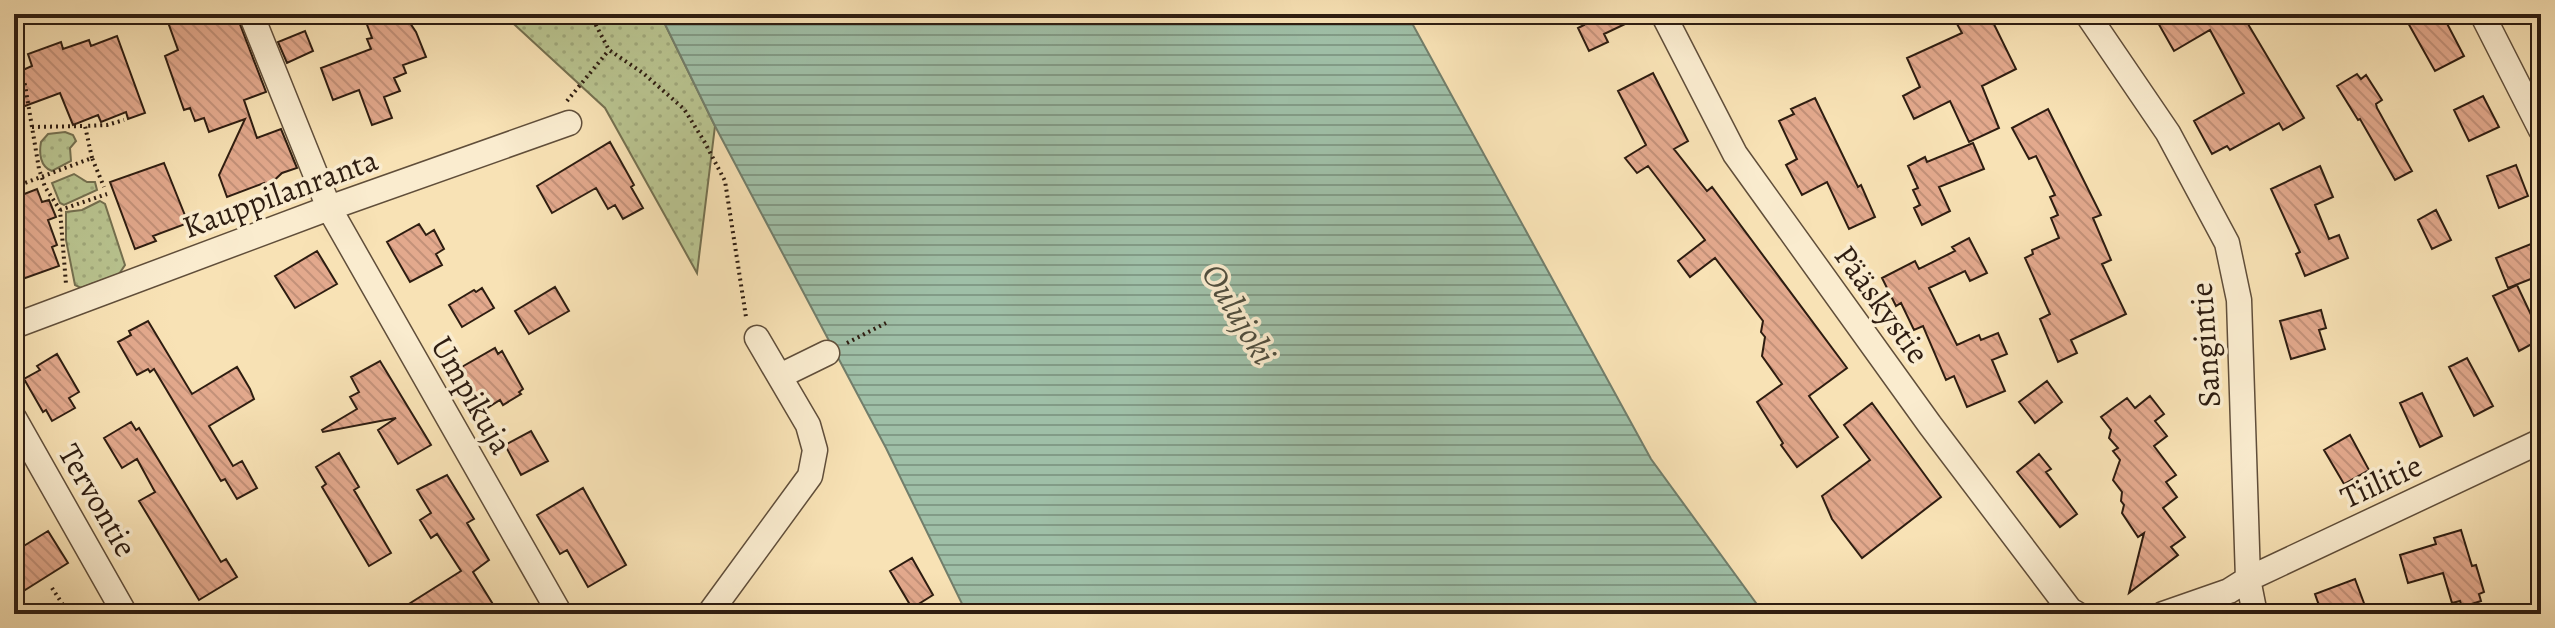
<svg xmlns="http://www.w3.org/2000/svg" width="2555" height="628" viewBox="0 0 2555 628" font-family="Alegreya,serif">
  <defs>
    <pattern id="grass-dots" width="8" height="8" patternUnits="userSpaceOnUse" patternTransform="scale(2)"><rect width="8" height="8" fill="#b9c490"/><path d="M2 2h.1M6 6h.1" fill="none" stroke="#9fa87b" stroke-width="1.8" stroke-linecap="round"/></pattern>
    <pattern id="water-rules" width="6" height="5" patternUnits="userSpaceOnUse" patternTransform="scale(2)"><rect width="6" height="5" fill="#9fbfa7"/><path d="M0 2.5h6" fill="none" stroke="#829b87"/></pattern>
    <pattern id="building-back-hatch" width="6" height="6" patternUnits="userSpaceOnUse" patternTransform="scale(2)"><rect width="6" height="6" fill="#e3a98d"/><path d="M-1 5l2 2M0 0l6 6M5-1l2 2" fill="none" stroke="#c39179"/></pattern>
  </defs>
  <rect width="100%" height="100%" fill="#f8e2b5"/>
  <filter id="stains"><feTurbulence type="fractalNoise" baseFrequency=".0025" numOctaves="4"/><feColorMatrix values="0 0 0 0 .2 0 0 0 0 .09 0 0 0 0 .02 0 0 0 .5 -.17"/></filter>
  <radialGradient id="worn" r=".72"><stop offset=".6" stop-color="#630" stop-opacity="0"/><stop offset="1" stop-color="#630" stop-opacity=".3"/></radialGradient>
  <path fill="url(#grass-dots)" stroke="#747050" stroke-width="2" d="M503,14h157l55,112 -18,147 -92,-165z
    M65,132l8,3 3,6 -6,7 1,13 -19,10c-12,-4 -13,-18 -11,-29l7,-8z
    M74,174l13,8h8l2,8 -33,15 -4,-2 -8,-20z
    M100,201l5,3 20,61 -6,9 -38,14 -6,-3 -9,-45v-28l16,-2z"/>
  <path fill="url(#water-rules)" stroke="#727e6b" stroke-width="2" d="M660,14h747l244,445 113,155h-797l-81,-166 -171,-322z"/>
  <path fill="url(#building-back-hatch)" stroke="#2e1d11" stroke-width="2" d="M165,14h71l30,78 -22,8 13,38 24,-9 16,39 -15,5 -16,15 -2,-5 -37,14 -8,-22 26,-56 -36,13 -5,-14 -9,3 -5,-13 -6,2 -19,-54 13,-6z
    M363,14h41l12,18 10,25 -23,8 3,8 -12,5 6,13 -16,6 8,21 -20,7 -13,-35 -26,10 -12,-32 50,-19 -4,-10 5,-1z
    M1578,14h68l-42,20 4,8 -19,9 -11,-23 6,-3z
    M1961,14h28l27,55 -34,17 17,42 -30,14 -19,-41 -36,18 -11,-23 17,-9 -13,-29 55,-25 -5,-9 7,-4z
    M2153,14h89l62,104 -21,12 -4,-7 -49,27 -3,-4 -15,8 -18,-33 50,-28 -34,-63 -36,21z
    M2403,14h39l22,42 -29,15z
    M305,31l8,20 -26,12 -9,-21z
    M117,36l28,77 -17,6 -2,-7 -25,10 -3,-7 -25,10 -13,-32 -46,17v-36l18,-8 -4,-12 33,-12 2,7 26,-9 2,6z
    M1653,73l35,68 -14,8 33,42 5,-4 135,181 -38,28 29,41 -41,30 -16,-22 2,-2 -26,-41 25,-18 -20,-28 3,-19 -4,-5 2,-11 -48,-63 -25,19 -12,-16 27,-21 -57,-74 -11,7 -12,-15 21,-13 -28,-54z
    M2357,74l4,5 5,-4 16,25 -6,4 1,4 35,63 -17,9 -35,-61 -2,1 -21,-34z
    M2483,96l16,31 -30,14 -15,-31z
    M1815,98l43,89 3,-2 14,32 -26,12 -22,-47 -25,13 -16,-30 11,-6 -18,-38 15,-7 -3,-5z
    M2048,109l53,106 -8,3 18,42 -9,4 24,50 -55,26 6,13 -19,9 -18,-43 10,-5 -25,-56 8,-4 -1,-4 27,-12 -8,-20 7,-3 -8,-18 5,-2 -19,-39 -7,3 -17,-31z
    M610,142l24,43 -3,2 12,21 -20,11 -8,-14 -7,4 -12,-21 -44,25 -15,-27z
    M1973,143l11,26 -45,18 11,24 -28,14 -8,-17 6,-3 -7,-15 5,-2 -10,-22 17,-9 2,5z
    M164,163l24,60 -35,13 3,5 -21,8 -25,-67z
    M2516,165l12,31 -29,12 -12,-32z
    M2320,166l13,31 -18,8 14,34 10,-4 9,23 -43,18 -9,-22 4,-2 -29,-63z
    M37,189l5,13 7,-2 7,17 -8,3 9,25 -5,2 7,19 -45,16v-84z
    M2436,210l15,30 -19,9 -14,-29z
    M419,224l7,11 8,-5 10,19 -8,5 6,11 -32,17 -23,-40z
    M1969,238l18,35 -17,8 -5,-10 -36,17 28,57 22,-10 2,5 17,-7 9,21 -15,6 13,31 -38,16 -13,-31 -8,4 -23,-54 -9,4 -13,-27 -5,3 -14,-28 33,-17 4,8 36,-18 -3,-4z
    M2541,240v35l-33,13 -12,-30z
    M317,251l20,33 -42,24 -20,-32z
    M2517,285l24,51v3l-22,12 -26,-55z
    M555,287l14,24 -40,23 -14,-23z
    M482,288l12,20 -32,19 -13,-22 25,-15 2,2z
    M2321,310l5,18 -7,2 6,19 -34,10 -11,-38z
    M148,321l44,73 45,-27 13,22 4,10 -45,27 24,40 9,-5 15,27 -20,11 -12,-20 -4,2 -67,-112 -4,3 -2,-3 -11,6 -19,-33 13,-7 -2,-4z
    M495,348l3,6 4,-3 21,38 -4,3 2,2 -18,11 -3,-5 -16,10 -24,-42z
    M57,354l22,38 -10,6 6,10 -23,13 -6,-11 -3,2 -19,-33 16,-9 -3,-4z
    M2467,358l26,48 -19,10 -25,-49z
    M380,361l51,84 -33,19 -20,-34 18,-12 -73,14 -1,-2 35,-21 -7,-12 9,-5 -8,-15z
    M2047,381l15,21 -27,21 -16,-21z
    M2422,393l20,43 -22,11 -20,-44z
    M2150,396l14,18 -9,7 12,15 -13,10 22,29 -10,7 11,15 -14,11 22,29 -14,10 7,8 -49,38 15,-60 -6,4 -16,-24 2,-8 -3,-4 1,-9 -9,-12 7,-20 -7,-9 5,-3 -9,-10 2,-8 -10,-13 26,-19 8,10z
    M1872,403l69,94 -79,61 -30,-39 -10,-23 48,-36 -26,-35z
    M131,422l5,8 3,-2 82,134 5,-3 11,18 -38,23 -60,-99 16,-9 -18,-33 -15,9 -18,-30z
    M531,431l17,30 -27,14 -16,-30z
    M2350,435l19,35 -25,14 -20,-34z
    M339,453l20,34 -5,3 37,63 -22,13 -47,-79 4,-3 -10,-17z
    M2039,454l12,15 -5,3 31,42 -17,13 -43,-55z
    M447,475l27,44 -7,4 22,37 -16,12 26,42h-23l-5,-8 -13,8h-65l68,-43 -24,-37 -6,4 -11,-18 11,-7 -14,-23z
    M583,488l43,77 -38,22 -21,-37 -7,4 -23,-39z
    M2461,530l11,36 4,-1 8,27 -5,2 2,7 -19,6 -2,-6 -8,2 -9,-30 -35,10 -8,-28 36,-11 -2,-6z
    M48,531l20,32 -54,34v-45z
    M912,558l21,37 -21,13 -22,-37z
    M2355,579l13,35h-46l-7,-20z"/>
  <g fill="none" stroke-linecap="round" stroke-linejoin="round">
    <defs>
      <path id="minor" d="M251,14l78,194 231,406
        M1663,14l72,140 195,271 140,185 7,4
        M2087,14l81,119 59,110 12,57 9,279 7,35
        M2482,14l59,116
        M14,326l315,-118 240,-85
        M780,376l47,-23
        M14,418l111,196
        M709,614l101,-138 5,-26 -7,-25 -51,-87
        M2163,614l66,-23 19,-12 293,-138"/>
    </defs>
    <use href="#minor" stroke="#604e3a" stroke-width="27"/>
    <path stroke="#2e1d11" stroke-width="4" stroke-dasharray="2 4" stroke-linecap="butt" d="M590,14l19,36 34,23 41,36 20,32 21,40 21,136
      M15,55l10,30 14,84 6,18 15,23 6,74
      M567,101l42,-51
      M32,127l53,-1
      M92,158l-7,-32 22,-1 17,-5
      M14,187l78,-29 12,29
      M60,210l47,-16
      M847,343l39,-20
      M52,588l17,26
      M18,614l3,-7"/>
    <use href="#minor" stroke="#faeccf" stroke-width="24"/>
  </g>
  <g text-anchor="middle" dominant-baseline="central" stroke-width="7" stroke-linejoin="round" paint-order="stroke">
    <g font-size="32" fill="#2e1d11" stroke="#faeccf">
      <text transform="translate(280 193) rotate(-20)">Kauppilanranta</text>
      <text transform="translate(1882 304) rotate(54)">Pääskystie</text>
      <text transform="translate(2205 345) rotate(-94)">Sangintie</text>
      <text transform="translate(472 395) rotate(60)">Umpikuja</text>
      <text transform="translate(2381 481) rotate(-25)">Tiilitie</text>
      <text transform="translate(98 500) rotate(60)">Tervontie</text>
    </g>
    <g font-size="34" font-style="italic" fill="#504e3e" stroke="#faeccf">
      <text transform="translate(1239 314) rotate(59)">Oulujoki</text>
    </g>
  </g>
  <rect width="2555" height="628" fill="none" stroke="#f8e2b5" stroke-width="48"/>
  <rect x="16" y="16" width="2523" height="596" fill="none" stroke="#2e1d11" stroke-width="4"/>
  <rect x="24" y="24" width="2507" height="580" fill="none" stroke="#2e1d11" stroke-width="2"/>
  <rect width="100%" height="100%" filter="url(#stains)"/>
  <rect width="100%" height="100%" fill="url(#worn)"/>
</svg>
